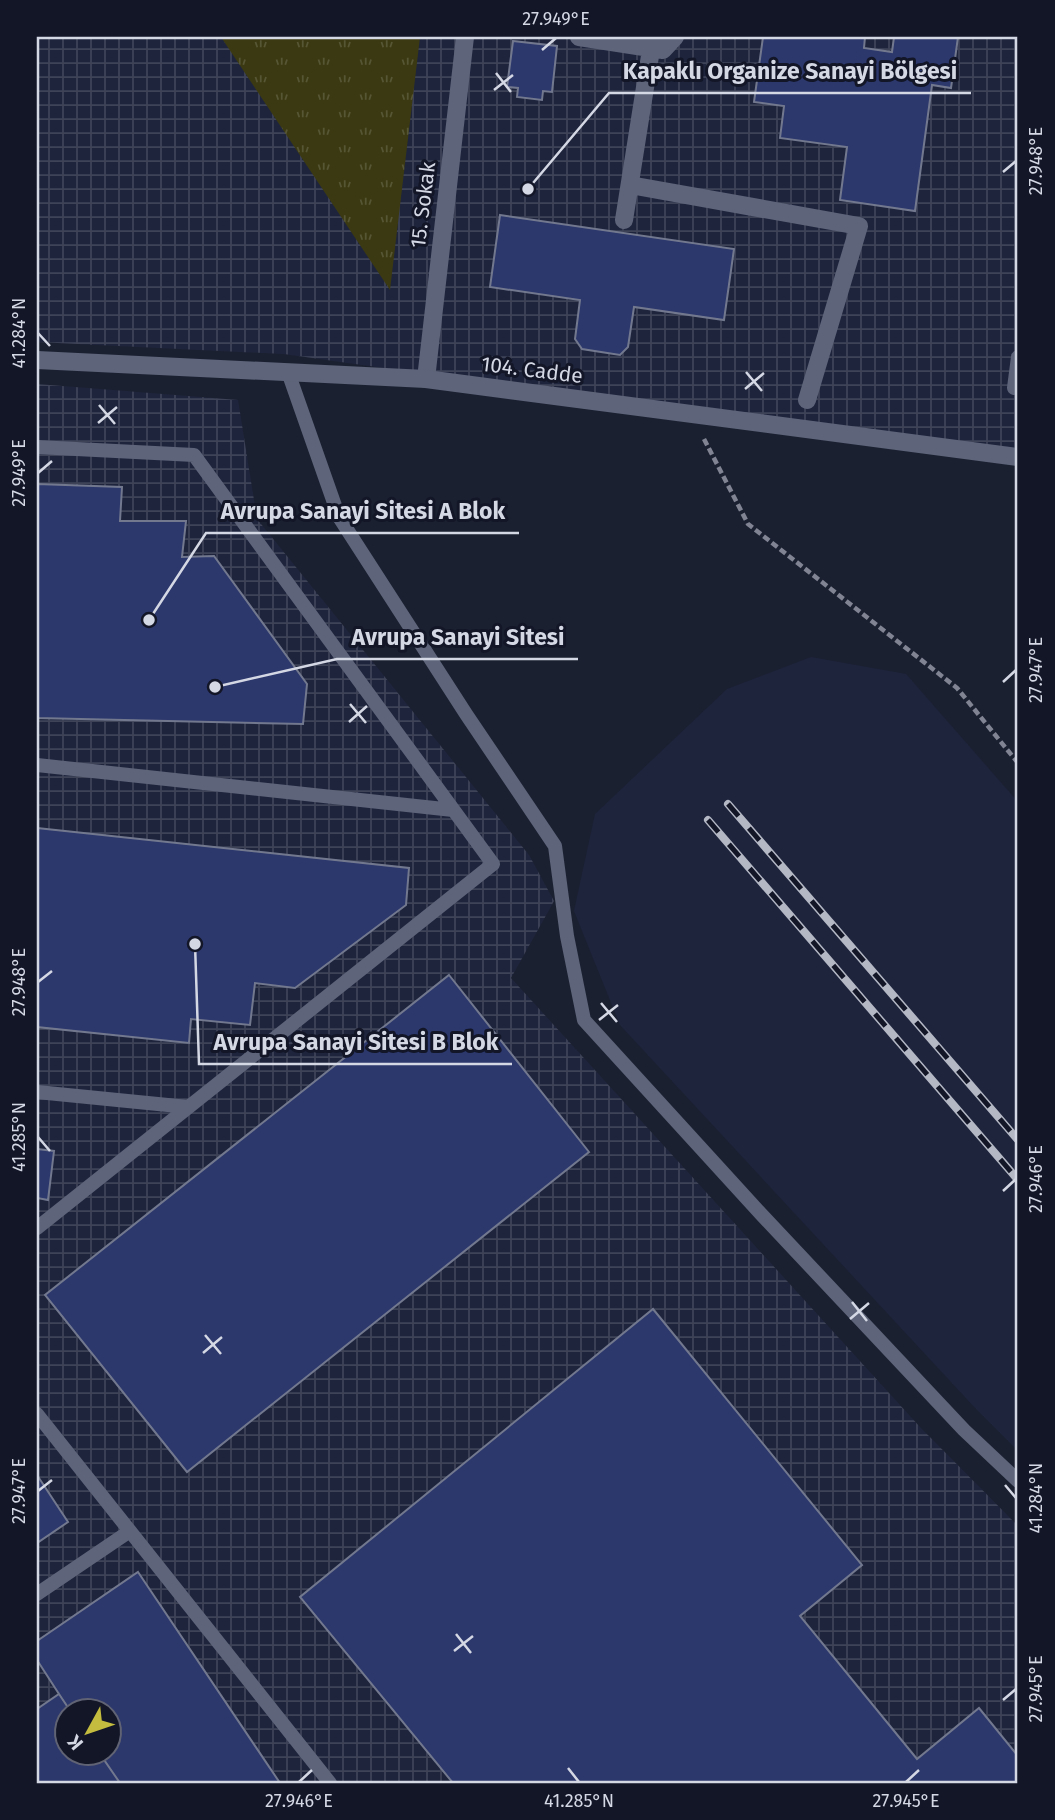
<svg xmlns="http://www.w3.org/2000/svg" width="1055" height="1820" viewBox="0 0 1055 1820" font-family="'Fira Sans',sans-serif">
  <defs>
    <pattern id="industrial-grid" width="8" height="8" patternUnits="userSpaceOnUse" patternTransform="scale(1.75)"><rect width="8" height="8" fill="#1e243c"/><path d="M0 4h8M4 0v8" fill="none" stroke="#3e4358"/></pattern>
    <pattern id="grass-tufts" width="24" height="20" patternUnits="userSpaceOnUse" patternTransform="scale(1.75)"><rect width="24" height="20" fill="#3b3911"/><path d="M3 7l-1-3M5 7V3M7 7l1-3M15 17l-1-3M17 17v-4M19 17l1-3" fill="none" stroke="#565534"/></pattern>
  </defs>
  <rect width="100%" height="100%" fill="#1b2031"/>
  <path fill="#1e243c" d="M811,657l95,17 112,128v649l-41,-41 -357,-385 -46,-114 21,-97 132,-125z"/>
  <path fill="url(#industrial-grid)" fill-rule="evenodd" d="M37,37h981v420l-734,-103 -247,-12z
    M37,384l201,16 19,119 272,336 25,46 -43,77 409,449 98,99v257h-981zM66,1712h42v42h-42z"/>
  <path fill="url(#grass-tufts)" d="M221,37h199l-30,253z"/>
  <path fill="#2c376c" stroke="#72798f" stroke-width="2" d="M763,37h102l-1,11 28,4 2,-15h64l-7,51 -19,-3 -17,126 -75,-11 7,-53 -67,-9 4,-32 -30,-4z
    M513,41l44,5 -5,46 -9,-1 -1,9 -25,-3 1,-9 -11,-1z
    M500,215l234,34 -10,71 -90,-13 -6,40 -8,8 -38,-6 -7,-10 5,-39 -90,-13z
    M37,484l85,3 -2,34h66l-4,36 32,-1 93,128 -4,40 -266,-6z
    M37,828l372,40 -3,37 -111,83 -40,-5 -5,42 -59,-6 -2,24 -152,-16z
    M449,975l140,177 -402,320 -142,-177z
    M37,1149l17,2 -6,49 -11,-2z
    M653,1309l209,256 -62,51 117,143 62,-51 39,48v27h-565l-153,-186z
    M37,1475l31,47 -31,21z
    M138,1572l142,211h-160l-20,-29h8v-42h-37l-12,-18 -22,-34v-19z
    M59,1694l12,18h-5v42h34l20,29h-83v-74z"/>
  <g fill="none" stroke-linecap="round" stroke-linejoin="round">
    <path stroke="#808493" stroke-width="4.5" stroke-dasharray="7 3.5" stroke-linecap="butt" d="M704,439l44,85 209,164 61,75"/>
    <path stroke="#5e657a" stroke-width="14" d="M288,372l51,145 127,197 89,132 12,90 17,84 177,194 203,216 54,51
      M1014,388l4,-31
      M37,447l157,8 299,409 -456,364
      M37,765l416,45
      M37,1092l151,15
      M37,1414l293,369
      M37,1594l93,-63"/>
    <path stroke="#5e657a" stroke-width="18" d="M579,37l84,13 12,-13
      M630,185l229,41 -52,174
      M624,220l29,-183
      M426,379l39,-342"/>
    <path stroke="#5e657a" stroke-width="18" d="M37,360l389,19 592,78"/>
    <defs>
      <path id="rail" d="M728,804l290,336
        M708,820l310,360"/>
    </defs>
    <use href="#rail" stroke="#b4b8c5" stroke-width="8"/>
    <use href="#rail" stroke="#121627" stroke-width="5" stroke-dasharray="16" stroke-linecap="butt"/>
  </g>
  <path fill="none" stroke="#d4d7e4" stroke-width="2.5" d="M542,50l14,-12M496,73l15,19M494,90l19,-15M1003,172l13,-11M38,333l12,13M746,372l16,19M745,389l19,-16M99,405l16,19M98,423l19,-16M38,473l14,-12M1003,682l13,-12M350,704l16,19M349,722l18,-16M38,982l14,-11M601,1003l16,19M599,1020l19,-15M38,1137l12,14M1003,1191l13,-12M852,1302l15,19M850,1319l19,-16M205,1335l16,19M203,1353l19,-16M1005,1485l11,13M38,1491l14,-11M456,1634l15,19M454,1651l19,-15M1003,1700l13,-11M568,1768l11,14M299,1782l13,-12M906,1782l13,-12"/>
  <g text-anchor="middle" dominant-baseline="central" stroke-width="6" stroke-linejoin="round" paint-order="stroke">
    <g font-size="21" fill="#d4d7e4" stroke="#121627">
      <text transform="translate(423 205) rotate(-83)">15. Sokak</text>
      <text transform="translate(532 370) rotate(7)">104. Cadde</text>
    </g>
  </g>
  <path fill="none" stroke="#d4d7e4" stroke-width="2.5" d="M528 189L609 93H971M149 620L206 533H519M215 687L337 659H578M195 944L199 1064H512"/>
  <g fill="#d4d7e4" stroke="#121627" stroke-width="2.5">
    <circle cx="528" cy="189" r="7"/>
    <circle cx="149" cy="620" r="7"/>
    <circle cx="215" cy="687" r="7"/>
    <circle cx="195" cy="944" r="7"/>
  </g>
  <g font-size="23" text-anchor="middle" font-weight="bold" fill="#d4d7e4" stroke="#121627" stroke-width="6" stroke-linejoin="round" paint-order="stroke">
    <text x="790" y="79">Kapaklı Organize Sanayi Bölgesi</text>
    <text x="363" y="519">Avrupa Sanayi Sitesi A Blok</text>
    <text x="458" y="645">Avrupa Sanayi Sitesi</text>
    <text x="356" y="1050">Avrupa Sanayi Sitesi B Blok</text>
  </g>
  <rect width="1055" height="1820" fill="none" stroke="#121627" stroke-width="77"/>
  <g transform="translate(88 1732) rotate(230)"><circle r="33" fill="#121627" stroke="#606373" stroke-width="2"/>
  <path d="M0-5L12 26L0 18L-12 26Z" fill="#c4bc3e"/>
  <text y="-10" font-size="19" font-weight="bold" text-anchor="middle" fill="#d4d7e4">K</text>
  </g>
  <rect x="38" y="38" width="978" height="1744" fill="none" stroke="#d4d7e4" stroke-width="2.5"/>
  <g font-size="18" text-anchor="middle" fill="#d4d7e4">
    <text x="556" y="25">27.949°E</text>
    <text transform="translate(1036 161) rotate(-90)" y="6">27.948°E</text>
    <text transform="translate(19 333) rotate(-90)" y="6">41.284°N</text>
    <text transform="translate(19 473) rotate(-90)" y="6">27.949°E</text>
    <text transform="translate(1036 670) rotate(-90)" y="6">27.947°E</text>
    <text transform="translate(19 982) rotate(-90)" y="6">27.948°E</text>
    <text transform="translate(19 1137) rotate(-90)" y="6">41.285°N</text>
    <text transform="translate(1036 1179) rotate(-90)" y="6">27.946°E</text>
    <text transform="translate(19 1491) rotate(-90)" y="6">27.947°E</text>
    <text transform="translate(1036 1498) rotate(-90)" y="6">41.284°N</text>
    <text transform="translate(1036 1689) rotate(-90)" y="6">27.945°E</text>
    <text x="299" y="1807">27.946°E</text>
    <text x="579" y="1807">41.285°N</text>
    <text x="906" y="1807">27.945°E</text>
  </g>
</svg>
